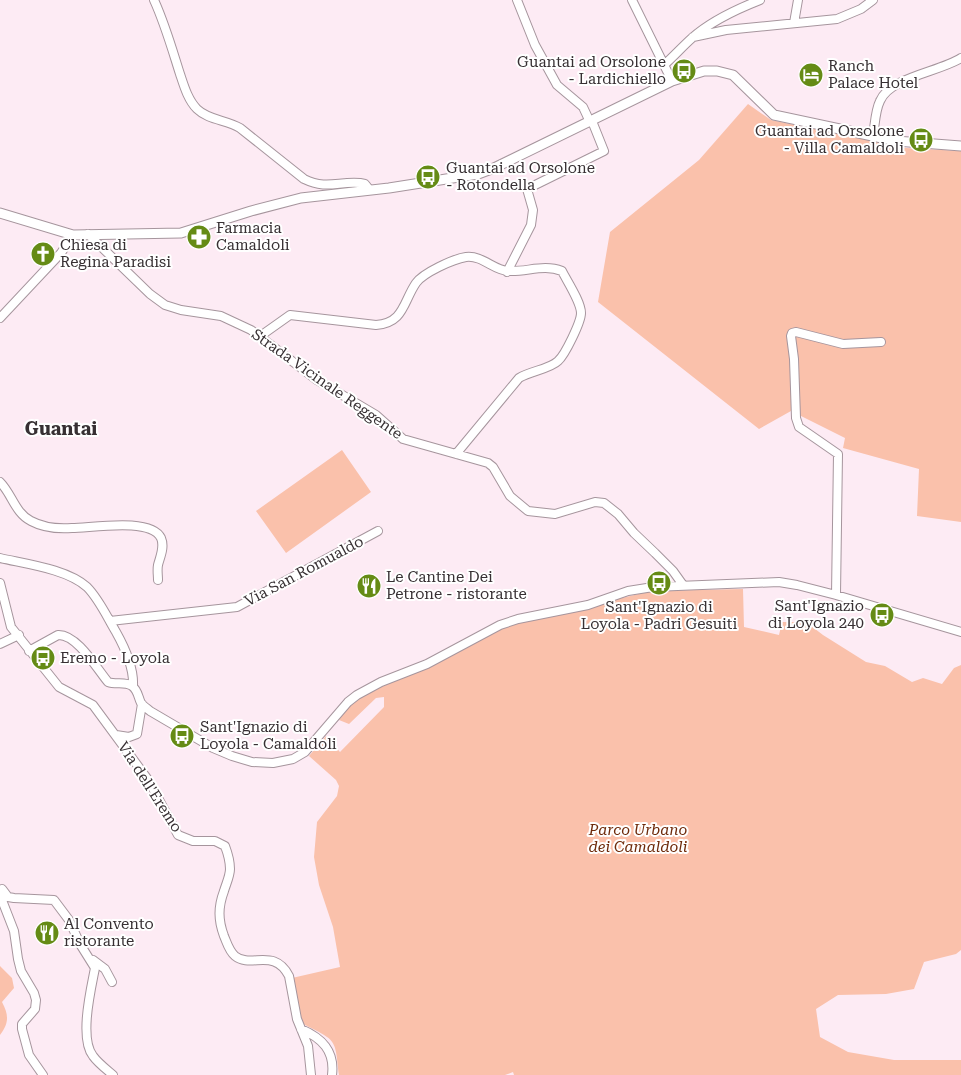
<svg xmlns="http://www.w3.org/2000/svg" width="961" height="1075" viewBox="0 0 961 1075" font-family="'Roboto Serif',serif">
  <rect width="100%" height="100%" fill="#fdebf4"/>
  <path fill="#fac1ab" d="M748,104l23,16 135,28 55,3v371l-44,-6 2,-47 -76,-21 2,-10 -54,-27 -32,18 -161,-127 12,-70 89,-72z
    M342,450l29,42 -85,61 -30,-42z
    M743,589l1,38 35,8 3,-13h24l17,13 43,27 19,4 27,16 11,-4 19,6 12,-16 7,-3v285l-5,4 -32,8 -10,27 -28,5 -48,1 -22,14 4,28 28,15 46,8h67v15h-447l-1,-3 -8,3h-166c-4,-37 -2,-34 -36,-51l-3,-8 -8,-38 48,-11 -7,-40 -14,-42 -5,-28 3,-35 20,-26 2,-10 -3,-6 -27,-24 17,-20 14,16 44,-45v-10l-8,1 -27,26 -10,-4 7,-12 19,-15 65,-26 68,-38 16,-5 137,-33z
    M0,966l12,12 2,10 -12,14c7,13 7,21 -2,33z"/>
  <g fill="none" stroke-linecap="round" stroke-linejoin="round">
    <defs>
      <path id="minor" d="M154,0c11,24 18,49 26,74 4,12 8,26 17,35 11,11 30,11 43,19l64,51c23,11 34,2 56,4l5,1 4,5
        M517,0l18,45 22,40 26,22 7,15
        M632,0l40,81
        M794,23l4,-23
        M693,37l33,-7 111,-11 24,-10 12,-9
        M664,65c10,-9 19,-19 28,-27 19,-17 45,-29 68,-38
        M873,136c2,-11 2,-25 7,-35 10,-24 59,-29 81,-43
        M88,234l62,60 15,11 16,5 40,6 30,14 66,50 59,35 27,24 85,24 5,4 17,29 18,15 27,3 40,-12 9,1 14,11 16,19 21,20 18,18 10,14
        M507,272l24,-47 2,-15 -6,-21 77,-38 -12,-30
        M0,318l61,-65 12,-18
        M259,337l31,-22 86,10c28,-2 27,-23 40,-42 7,-10 37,-24 50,-26 17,-2 28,14 43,14 18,1 35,-7 53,0 5,10 19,31 19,42 0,9 -16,42 -23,48 -8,8 -28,10 -39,17l-63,76
        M0,482c12,12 15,31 31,39 13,7 27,8 41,7 19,0 79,-11 89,10 4,9 -1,19 -3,27 -1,5 0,10 0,15
        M0,558c26,6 67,11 87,29 12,12 20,30 29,45 9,16 18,36 17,54
        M0,583l11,44 48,60 34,18 56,76 29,54 15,6h22l10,5c3,8 5,15 5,23 0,7 -4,15 -6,22 -6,16 -6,29 0,45 3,7 5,15 11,20 16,13 39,-9 54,20l8,43 11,27 3,29
        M836,595l2,-141 -39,-27 -3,-9 -2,-59 -3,-23 1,-3 4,-1 47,12 38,-2
        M110,621l127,-14 141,-76
        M0,644l19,-9
        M29,651l29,-16c19,-1 39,34 50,47 8,3 17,-1 24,4 6,4 6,11 9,17 2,3 7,6 9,8l63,37 19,8 20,6 21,1 20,-4 12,-7 43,-50 9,-7 24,-13 46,-18 73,-39 18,-6 70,-14 40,-14 25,-4 126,-5 18,3 39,10 125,37
        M116,735l13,2 8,-3 5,-30
        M2,889l6,8 6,1 40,2 15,20 11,24 15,24c-4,21 -16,70 -2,88 5,7 13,13 20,19
        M0,895l14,36 4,28 3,12 13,22 2,7 -1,9 -13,15v5l7,26 14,20
        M93,960l12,9 7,13
        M301,1029c21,9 34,22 31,46"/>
      <path id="tertiary" d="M0,213l73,22 108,-2 70,-22 50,-13 88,-10 89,-14 16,-6 178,-87 32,-10h13l16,4 41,40 122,26 65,5"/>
    </defs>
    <use href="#minor" stroke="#a6959d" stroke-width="10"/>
    <use href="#tertiary" stroke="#a6959d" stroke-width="11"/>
    <use href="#minor" stroke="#fff" stroke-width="8"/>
    <use href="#tertiary" stroke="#fff" stroke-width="9"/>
  </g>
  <defs>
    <symbol id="bus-disc" viewBox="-11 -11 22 22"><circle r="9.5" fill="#658b15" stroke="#fff"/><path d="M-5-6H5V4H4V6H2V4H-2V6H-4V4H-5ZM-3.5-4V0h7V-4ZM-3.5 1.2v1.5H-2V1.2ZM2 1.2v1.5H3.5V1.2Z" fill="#fff"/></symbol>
    <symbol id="hotel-disc" viewBox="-11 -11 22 22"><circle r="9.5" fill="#658b15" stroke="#fff"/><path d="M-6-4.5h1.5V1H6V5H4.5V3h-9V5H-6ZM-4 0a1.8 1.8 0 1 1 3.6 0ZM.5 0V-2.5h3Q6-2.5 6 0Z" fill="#fff"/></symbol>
    <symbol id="pharmacy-disc" viewBox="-11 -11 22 22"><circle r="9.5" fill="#658b15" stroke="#fff"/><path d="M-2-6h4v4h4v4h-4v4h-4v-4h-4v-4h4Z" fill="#fff"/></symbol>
    <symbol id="church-disc" viewBox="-11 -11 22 22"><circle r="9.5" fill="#658b15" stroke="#fff"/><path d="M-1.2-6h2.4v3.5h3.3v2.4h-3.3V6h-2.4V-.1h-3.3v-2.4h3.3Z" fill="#fff"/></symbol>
    <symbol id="restaurant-disc" viewBox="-11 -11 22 22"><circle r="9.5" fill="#658b15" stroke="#fff"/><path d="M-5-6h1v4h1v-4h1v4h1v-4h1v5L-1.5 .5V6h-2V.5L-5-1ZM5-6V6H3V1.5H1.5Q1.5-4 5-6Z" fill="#fff"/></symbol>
  </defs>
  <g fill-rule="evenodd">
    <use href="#bus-disc" x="670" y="57" width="28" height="28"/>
    <use href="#hotel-disc" x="797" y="61" width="28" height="28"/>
    <use href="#bus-disc" x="907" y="126" width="28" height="28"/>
    <use href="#bus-disc" x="414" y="163" width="28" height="28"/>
    <use href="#pharmacy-disc" x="185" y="223" width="28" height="28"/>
    <use href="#church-disc" x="29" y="240" width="28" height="28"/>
    <use href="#bus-disc" x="645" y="569" width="28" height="28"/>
    <use href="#restaurant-disc" x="355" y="572" width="28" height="28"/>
    <use href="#bus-disc" x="868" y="601" width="28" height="28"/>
    <use href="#bus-disc" x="29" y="644" width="28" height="28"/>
    <use href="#bus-disc" x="168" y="722" width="28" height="28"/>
    <use href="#restaurant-disc" x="33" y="919" width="28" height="28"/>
  </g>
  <g text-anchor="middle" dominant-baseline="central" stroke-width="4" stroke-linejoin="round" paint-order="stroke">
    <g font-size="15" fill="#373033" stroke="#fff" text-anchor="start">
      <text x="666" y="62" text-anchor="end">Guantai ad Orsolone<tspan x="666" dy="17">- Lardichiello</tspan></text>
      <text x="828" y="66">Ranch<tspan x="828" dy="17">Palace Hotel</tspan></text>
      <text x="904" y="131" text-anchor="end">Guantai ad Orsolone<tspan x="904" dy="17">- Villa Camaldoli</tspan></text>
      <text x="446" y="168">Guantai ad Orsolone<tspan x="446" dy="17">- Rotondella</tspan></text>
      <text x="216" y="228">Farmacia<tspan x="216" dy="17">Camaldoli</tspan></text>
      <text x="60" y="245">Chiesa di<tspan x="60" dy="17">Regina Paradisi</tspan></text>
      <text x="386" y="577">Le Cantine Dei<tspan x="386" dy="17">Petrone - ristorante</tspan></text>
      <text x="864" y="606" text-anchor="end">Sant'Ignazio<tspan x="864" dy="17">di Loyola 240</tspan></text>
      <text x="659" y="607" text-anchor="middle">Sant'Ignazio di<tspan x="659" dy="17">Loyola - Padri Gesuiti</tspan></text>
      <text x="60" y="658">Eremo - Loyola</text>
      <text x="200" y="727">Sant'Ignazio di<tspan x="200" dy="17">Loyola - Camaldoli</tspan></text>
      <text x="64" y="924">Al Convento<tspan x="64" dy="17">ristorante</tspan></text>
    </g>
    <g font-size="15" fill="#373033" stroke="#fff">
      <text transform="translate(327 384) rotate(35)">Strada Vicinale Reggente</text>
      <text transform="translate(304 571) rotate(-28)">Via San Romualdo</text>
      <text transform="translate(150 787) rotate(57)">Via dell'Eremo</text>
    </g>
    <g font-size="15" font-style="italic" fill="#6e2a0a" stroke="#fff">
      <text x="638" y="830">Parco Urbano<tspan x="638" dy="17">dei Camaldoli</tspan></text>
    </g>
    <g font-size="18" font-weight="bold" fill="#373033" stroke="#fff">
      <text x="61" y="428">Guantai</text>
    </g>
  </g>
</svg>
